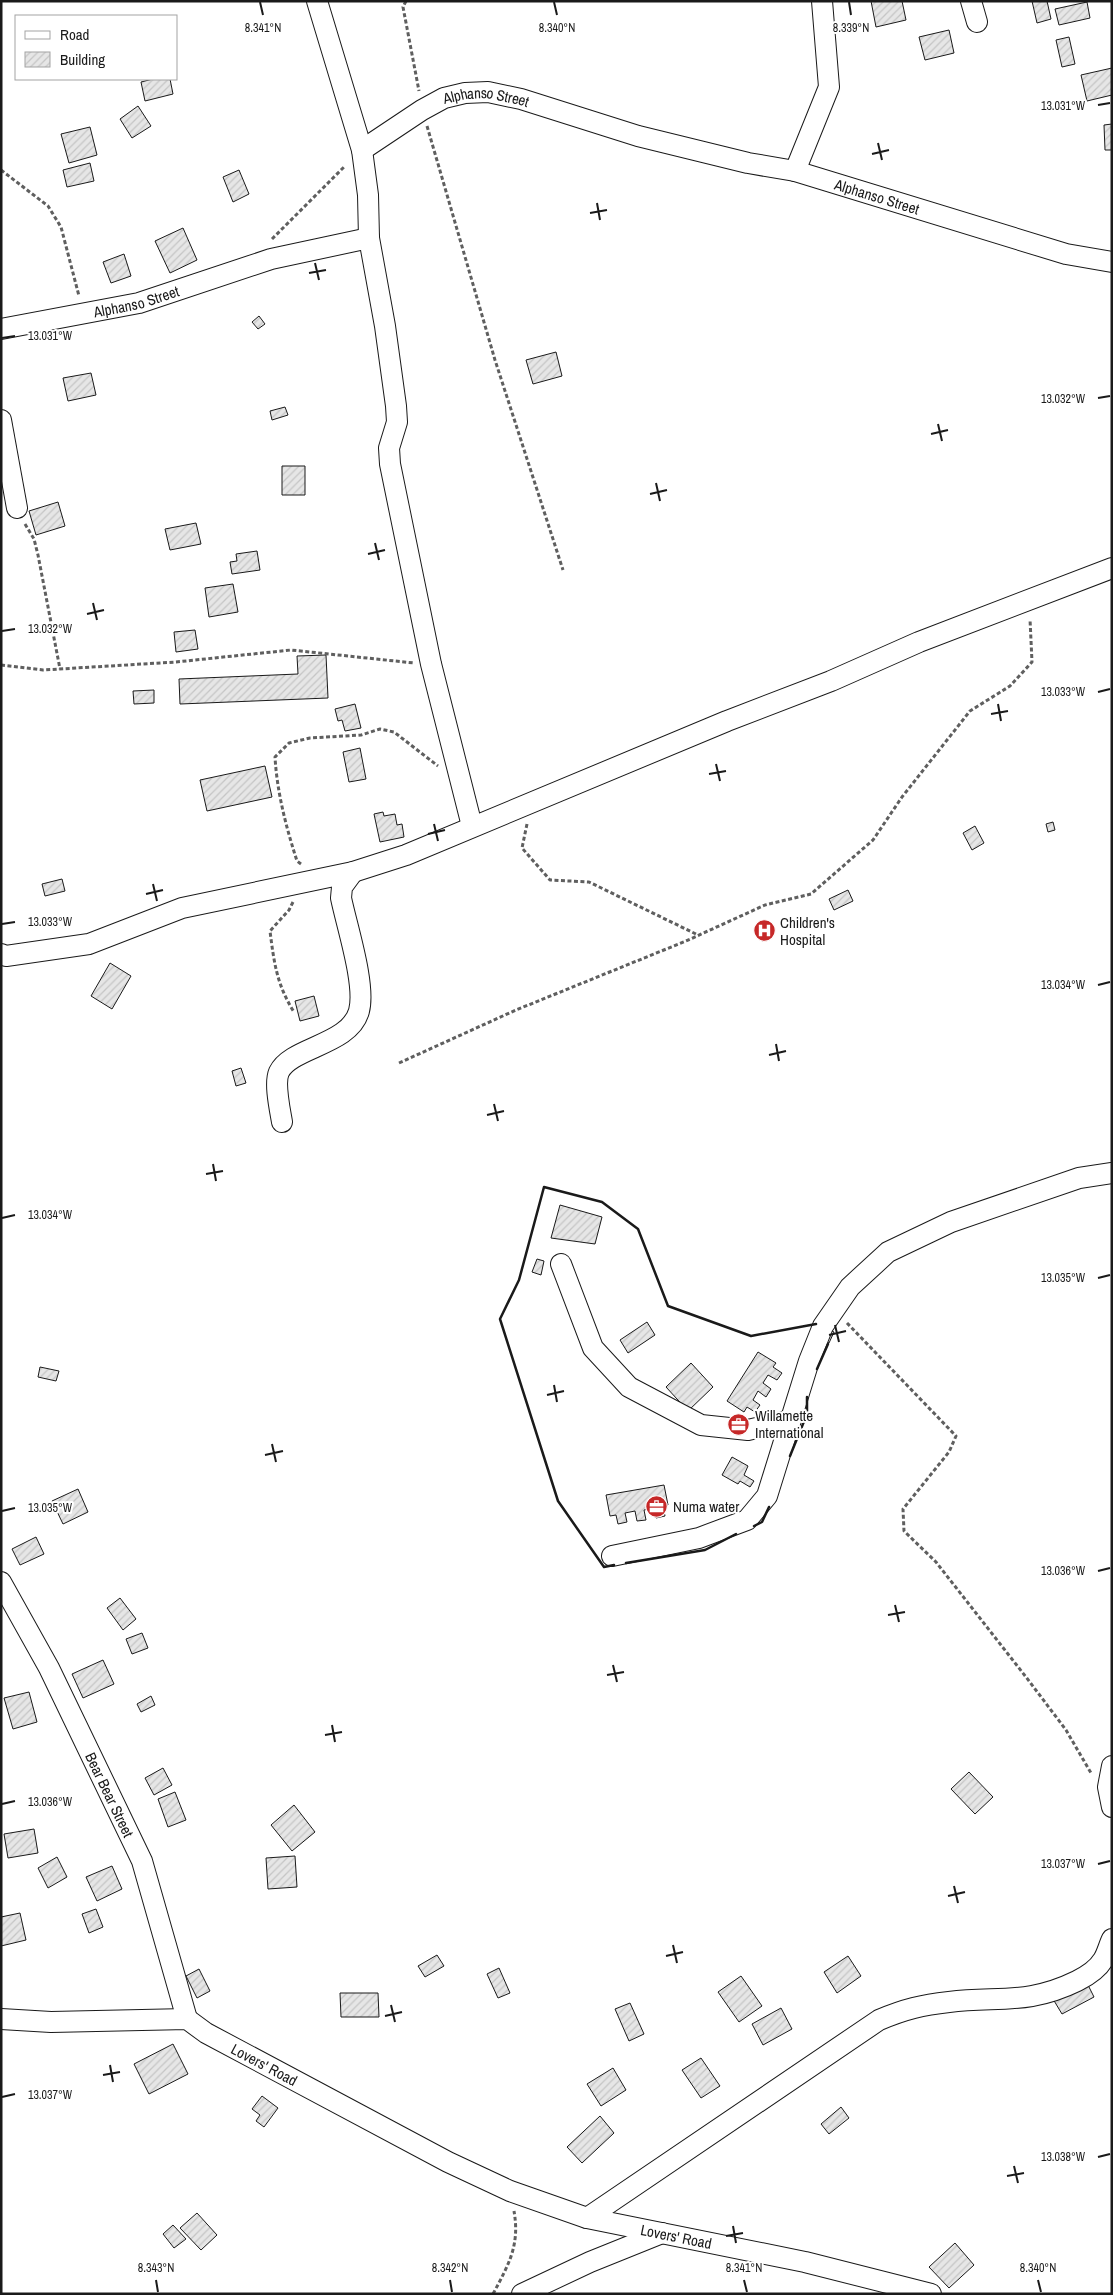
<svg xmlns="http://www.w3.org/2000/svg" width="1113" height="2295" viewBox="0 0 1113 2295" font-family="'Archivo Narrow',sans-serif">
  <defs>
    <pattern id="building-hatch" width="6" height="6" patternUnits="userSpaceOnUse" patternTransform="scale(1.25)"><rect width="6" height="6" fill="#e6e6e6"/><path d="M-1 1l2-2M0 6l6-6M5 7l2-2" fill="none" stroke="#c5c5c5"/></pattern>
  </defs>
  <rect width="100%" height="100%" fill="#fff"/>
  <path fill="url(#building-hatch)" stroke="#1a1a1a" d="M871,1h31l4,19 -30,7z
    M1032,1h15l4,18 -14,4z
    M1087,2l3,16 -31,7 -4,-16z
    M949,30l5,23 -29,7 -6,-23z
    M1069,37l6,27 -13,3 -6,-27z
    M1112,68v27l-25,6 -6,-26z
    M153,79h17l3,15 -28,7 -4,-19z
    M138,106l13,20 -19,12 -12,-19z
    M1112,124v26h-7l-1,-25z
    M90,127l7,28 -28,8 -8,-29z
    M90,163l4,18 -27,6 -4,-17z
    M239,170l10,24 -16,8 -10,-25z
    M183,228l14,32 -27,13 -15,-32z
    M124,254l7,22 -20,7 -8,-21z
    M259,316l6,8 -7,5 -6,-7z
    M556,352l6,24 -29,8 -7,-24z
    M91,373l5,22 -28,6 -5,-23z
    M285,407l3,8 -16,5 -2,-9z
    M282,466h23v29h-23z
    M58,502l7,24 -29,9 -7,-24z
    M196,523l5,21 -31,6 -5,-21z
    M257,551l3,19 -28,4 -2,-12 7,-1 -1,-7z
    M233,584l5,28 -29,5 -4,-29z
    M195,630l3,19 -22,3 -2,-20z
    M326,655l2,43 -148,6 -1,-25 119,-5 -1,-18z
    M154,690v13l-20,1 -1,-13z
    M355,704l6,24 -16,3 -3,-11 -4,1 -3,-12z
    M360,748l6,31 -17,3 -6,-30z
    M265,766l7,31 -65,14 -7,-31z
    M383,812l1,4 11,-2 2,11 5,-1 2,13 -24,5 -6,-28z
    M1053,822l2,8 -7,2 -2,-8z
    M975,826l9,17 -12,7 -9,-17z
    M62,879l3,12 -20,5 -3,-12z
    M848,890l5,11 -19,9 -5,-11z
    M765,921l8,13 -11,7 -7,-13z
    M110,963l21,13 -19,33 -21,-13z
    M314,996l5,20 -19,5 -5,-20z
    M241,1068l5,15 -10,3 -4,-15z
    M560,1205l42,12 -7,27 -44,-6z
    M537,1259l7,2 -3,14 -9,-3z
    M647,1322l8,13 -27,18 -8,-13z
    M830,1330l4,2 -5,11 -5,-3z
    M758,1352l18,11 -3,4 9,6 -5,7 -9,-5 -5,8 8,6 -5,8 -8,-6 -5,9 7,5 -5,7 -8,-5 -3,5 -17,-11z
    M691,1363l22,24 -25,24 -22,-24z
    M40,1367l19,4 -3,10 -18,-4z
    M732,1457l16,9 -4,9 10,6 -4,6 -10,-6 -2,3 -16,-9z
    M664,1485l4,20 -5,1 2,10 -9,2 -2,-10 -10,2 2,10 -9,1 -2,-10 -10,2 2,9 -9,2 -2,-9 -6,1 -4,-21z
    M78,1489l10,23 -25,12 -11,-23z
    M36,1537l8,17 -24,11 -8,-16z
    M120,1598l16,21 -13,11 -16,-22z
    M142,1633l6,15 -16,6 -6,-15z
    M103,1660l11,24 -31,14 -11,-24z
    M29,1692l8,30 -24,7 -9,-31z
    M151,1696l4,9 -14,7 -4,-8z
    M163,1768l9,17 -18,10 -9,-17z
    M969,1772l24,25 -18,17 -24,-25z
    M175,1792l11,28 -18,7 -10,-28z
    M294,1805l21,27 -23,19 -21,-26z
    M34,1829l4,24 -30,5 -4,-24z
    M295,1856l2,31 -29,2 -2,-31z
    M57,1857l10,20 -19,11 -10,-20z
    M112,1866l10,23 -25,12 -11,-24z
    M96,1909l7,18 -14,6 -7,-19z
    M20,1913l6,27 -25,6v-29z
    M437,1955l7,11 -19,11 -7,-11z
    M848,1956l13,20 -24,17 -13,-21z
    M499,1968l11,25 -12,5 -11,-24z
    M199,1969l11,22 -13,7 -11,-22z
    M741,1976l21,30 -23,16 -21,-30z
    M1086,1981l8,16 -32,17 -9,-15z
    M340,1993h38l1,24h-38z
    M630,2003l14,31 -15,7 -14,-32z
    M781,2008l11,21 -29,16 -11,-21z
    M173,2044l15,30 -39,20 -15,-30z
    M701,2058l19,28 -19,12 -19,-28z
    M613,2068l13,22 -25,16 -14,-22z
    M262,2096l16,12 -14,19 -8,-6 4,-6 -8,-6z
    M841,2107l8,11 -20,16 -8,-10z
    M600,2116l14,17 -32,30 -15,-16z
    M197,2213l20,22 -16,15 -21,-22z
    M173,2225l13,14 -12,9 -11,-14z
    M955,2243l19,22 -25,23 -20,-21z"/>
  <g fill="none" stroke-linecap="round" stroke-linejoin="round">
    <defs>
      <g id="minor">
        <path d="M317,1l45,149 6,45 1,43 16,88 11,80 1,16 -8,26 1,16 41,200 41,162"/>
        <path d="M971,1l6,21"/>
        <path id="s1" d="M362,150l60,-40 22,-12 21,-5 23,-1 33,7 117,37 110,27 47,8 271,83 46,8"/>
        <path d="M795,171l34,-84 -7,-86"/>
        <path id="s2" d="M1,329l138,-26 132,-44 98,-21"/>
        <path d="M1,420l16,88"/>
        <path d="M1,954l5,2 83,-12 93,-36 171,-36 53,-17 321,-134 104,-40 88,-39 193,-74"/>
        <path d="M282,1122c-2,-12 -8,-39 -3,-50 12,-25 71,-27 80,-61 7,-26 -12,-84 -18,-113l1,-11 11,-15"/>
        <path d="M561,1264l32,84 36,39 72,38 47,5 43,-10"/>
        <path d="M612,1556l87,-18 48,-18 20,-24 42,-135 14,-35 27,-39 38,-35 63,-30 128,-44 33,-5"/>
        <path id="s3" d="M1,1582l48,86 93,193 45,158"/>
        <path d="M1112,1766l-4,21 4,20"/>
        <path id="s4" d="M1,2019l50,3 136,-3 19,14 242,129 62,29 77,27 218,44 126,32"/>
        <path d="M587,2218l292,-198c26,-11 43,-15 70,-18 50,-6 79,3 128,-21 10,-5 20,-11 26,-21 4,-6 6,-15 9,-21"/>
        <path d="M522,2294l68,-32 72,-29"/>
      </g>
    </defs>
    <use href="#minor" stroke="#1a1a1a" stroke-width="22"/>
    <path stroke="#5f5f5f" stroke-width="3" stroke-dasharray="4 2.5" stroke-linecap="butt" d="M406,1l-3,6 16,84
      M427,126l68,234 68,210
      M1,170l47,36 13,21 18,69
      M272,239l73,-73
      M25,524l9,15 4,16 22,114
      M1,665l42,5 133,-8 115,-12 123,13
      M527,824l-5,24 28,32 39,2 109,53
      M301,864l-4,-3c-11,-34 -20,-69 -22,-104l14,-14 21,-5 51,-3 19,-6 14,3 44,34
      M293,902l-4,8 -19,21c4,32 7,54 24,81
      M399,1063l117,-53 170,-69 79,-36 46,-11 62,-54 29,-43 68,-86 40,-25 22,-24 -2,-43
      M847,1323l109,113 -7,16 -46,57 1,22 32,31 90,115 40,53 25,43
      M493,2294c16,-30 27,-49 21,-83"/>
    <use href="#minor" stroke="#fff" stroke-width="20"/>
    <path stroke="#1a1a1a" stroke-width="2.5" d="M817,1369l11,-25
      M790,1456l17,-42v-17
      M754,1526l8,-4 7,-15
      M626,1563l79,-13 31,-16
      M614,1565l-10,2 -46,-66 -58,-182 19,-39 25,-93 58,15 36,27 30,77 83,30 65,-12"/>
  </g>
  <path fill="none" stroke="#1a1a1a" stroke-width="2" d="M260,2l3,13M554,2l3,13M849,2l2,13M1098,105l12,-2M878,143l4,17M872,154l17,-4M597,203l3,17M590,213l17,-3M315,263l4,17M309,273l17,-3M2,338l13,-2M1098,398l12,-2M938,424l4,17M931,434l17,-4M656,483l4,18M650,494l17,-4M375,543l4,17M368,554l17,-4M93,603l4,17M87,614l17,-4M2,631l13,-2M1098,692l12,-3M998,704l3,17M991,714l17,-3M716,764l4,17M709,774l17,-3M434,824l4,17M428,834l17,-4M153,884l4,17M146,894l17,-4M2,924l13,-2M1098,985l12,-3M776,1044l3,17M769,1055l17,-4M494,1104l4,17M487,1115l17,-4M213,1164l3,17M206,1174l17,-3M2,1218l13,-3M1098,1278l12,-3M835,1325l4,17M829,1335l17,-4M554,1385l3,17M547,1395l17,-4M272,1444l4,18M265,1455l18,-4M2,1511l13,-3M1098,1571l12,-3M895,1605l4,17M888,1615l17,-3M613,1665l4,17M607,1675l17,-3M332,1725l3,17M325,1735l17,-3M2,1804l13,-3M1098,1864l12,-3M954,1886l4,17M948,1896l17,-4M673,1945l4,18M666,1956l17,-4M391,2005l4,17M385,2016l17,-4M110,2065l3,17M103,2075l17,-3M2,2097l13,-3M1098,2157l12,-3M1014,2166l4,17M1007,2176l17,-3M733,2226l3,17M726,2236l17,-3M156,2280l2,12M450,2280l2,12M744,2280l3,12M1038,2280l3,12"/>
  <defs>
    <symbol id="hospital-disc" viewBox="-11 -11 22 22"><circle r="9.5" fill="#c62828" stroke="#fff"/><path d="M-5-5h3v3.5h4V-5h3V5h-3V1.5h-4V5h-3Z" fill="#fff"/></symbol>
    <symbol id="office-disc" viewBox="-11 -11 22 22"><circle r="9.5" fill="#c62828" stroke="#fff"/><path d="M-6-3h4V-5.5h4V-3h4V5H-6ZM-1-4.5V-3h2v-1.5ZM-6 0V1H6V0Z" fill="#fff"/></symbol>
  </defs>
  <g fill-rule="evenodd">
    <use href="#hospital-disc" x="752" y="918" width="25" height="25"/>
    <use href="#office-disc" x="726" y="1412" width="25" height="25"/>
    <use href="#office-disc" x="644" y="1494" width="25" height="25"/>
  </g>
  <g text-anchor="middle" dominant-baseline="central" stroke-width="4" stroke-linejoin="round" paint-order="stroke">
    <g font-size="15" fill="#1a1a1a" stroke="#fff">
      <text stroke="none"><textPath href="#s1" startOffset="140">Alphanso Street</textPath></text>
      <text stroke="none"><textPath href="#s1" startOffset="545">Alphanso Street</textPath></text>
      <text stroke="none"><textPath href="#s2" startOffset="138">Alphanso Street</textPath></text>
      <text stroke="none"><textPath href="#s3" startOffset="239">Bear Bear Street</textPath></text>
      <text stroke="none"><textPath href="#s4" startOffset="276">Lovers' Road</textPath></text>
      <text stroke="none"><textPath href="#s4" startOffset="725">Lovers' Road</textPath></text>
    </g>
    <g font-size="15" fill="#1a1a1a" stroke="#fff" text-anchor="start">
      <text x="780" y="922">Children's<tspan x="780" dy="17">Hospital</tspan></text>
      <text x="755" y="1415">Willamette<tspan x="755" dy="17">International</tspan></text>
      <text x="673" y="1506">Numa water</text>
    </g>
  </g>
  <g font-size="12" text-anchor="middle" fill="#1a1a1a" stroke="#fff" stroke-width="4" stroke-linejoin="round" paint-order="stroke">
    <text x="263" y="32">8.341°N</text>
    <text x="557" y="32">8.340°N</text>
    <text x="851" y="32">8.339°N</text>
    <text x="1063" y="110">13.031°W</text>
    <text x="50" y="340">13.031°W</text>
    <text x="1063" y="403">13.032°W</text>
    <text x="50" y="633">13.032°W</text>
    <text x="1063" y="696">13.033°W</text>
    <text x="50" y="926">13.033°W</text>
    <text x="1063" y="989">13.034°W</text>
    <text x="50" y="1219">13.034°W</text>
    <text x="1063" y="1282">13.035°W</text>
    <text x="50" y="1512">13.035°W</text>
    <text x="1063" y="1575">13.036°W</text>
    <text x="50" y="1806">13.036°W</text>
    <text x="1063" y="1868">13.037°W</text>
    <text x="50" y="2099">13.037°W</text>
    <text x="1063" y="2161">13.038°W</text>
    <text x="156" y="2272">8.343°N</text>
    <text x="450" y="2272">8.342°N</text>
    <text x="744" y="2272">8.341°N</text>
    <text x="1038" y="2272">8.340°N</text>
  </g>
  <rect width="1113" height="2295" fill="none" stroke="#1a1a1a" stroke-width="5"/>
  <rect x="15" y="15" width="162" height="65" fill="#ffffff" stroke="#a3a3a3"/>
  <rect x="25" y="31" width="25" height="8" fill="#ffffff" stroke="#a3a3a3"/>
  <text x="60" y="40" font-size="15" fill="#1a1a1a">Road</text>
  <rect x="25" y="52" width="25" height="15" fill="url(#building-hatch)" stroke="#a3a3a3"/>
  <text x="60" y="65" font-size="15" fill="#1a1a1a">Building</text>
</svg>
